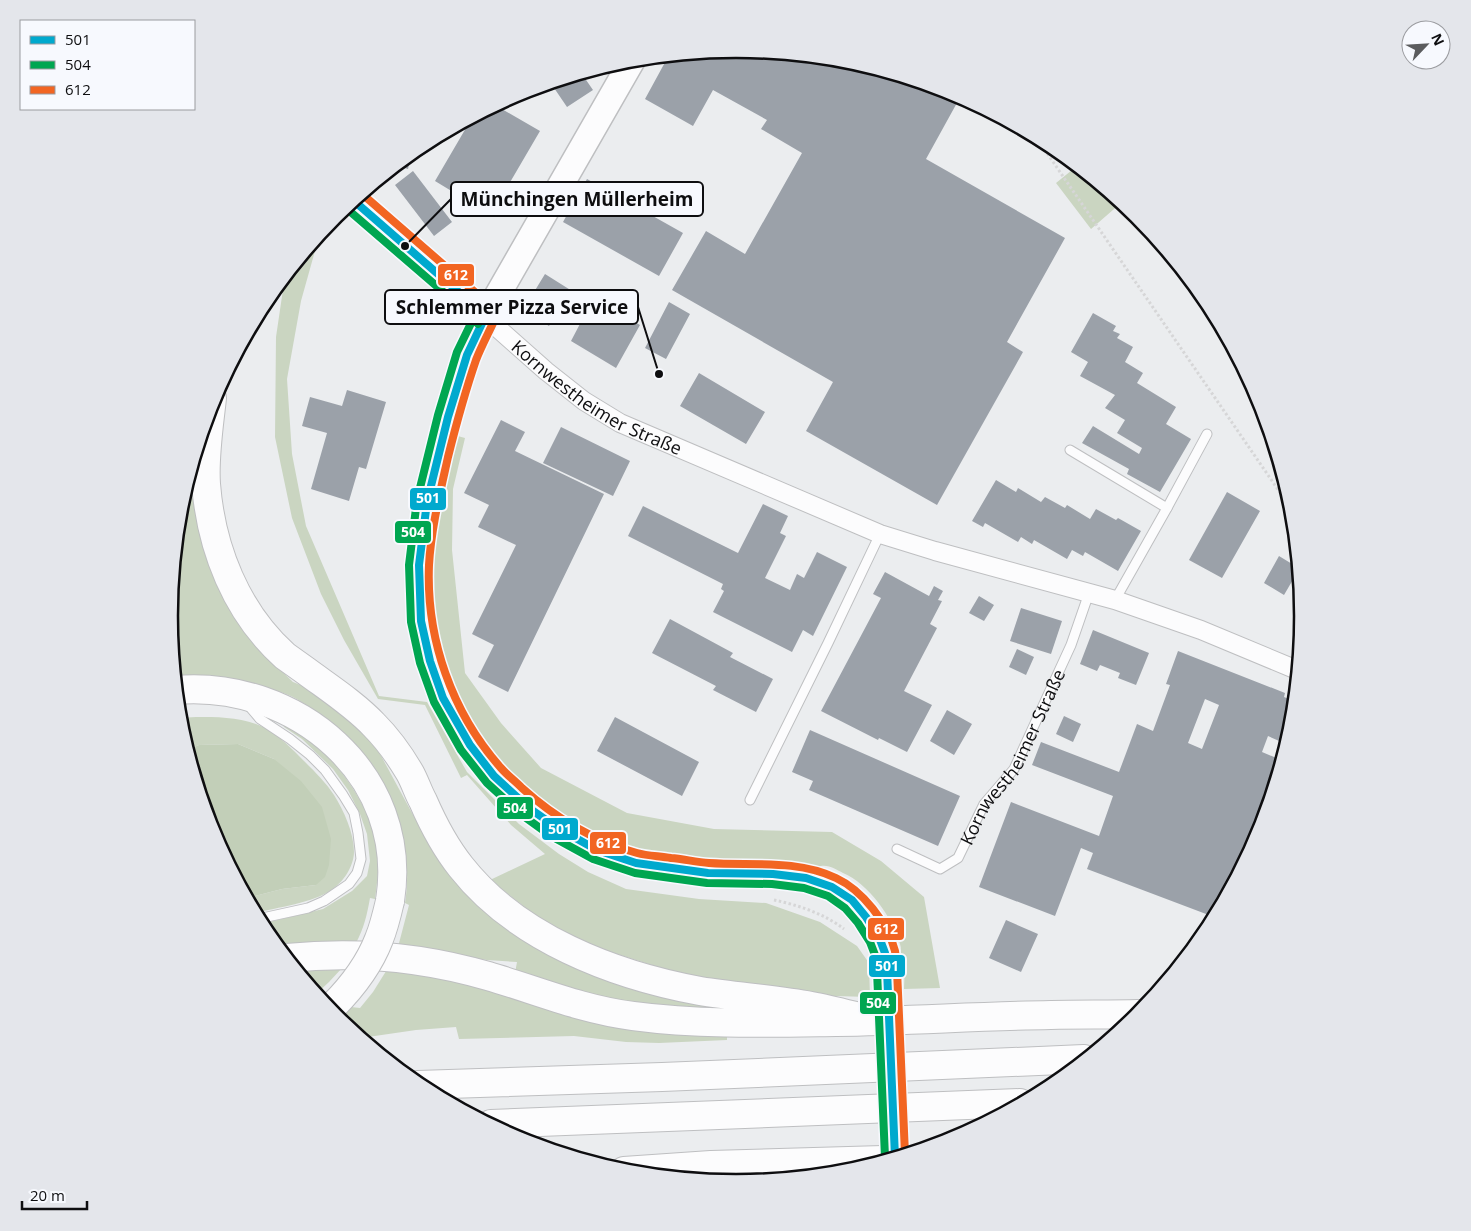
<svg xmlns="http://www.w3.org/2000/svg" width="1471" height="1231" viewBox="0 0 1471 1231" font-family="'Open Sans',sans-serif">
  <rect width="100%" height="100%" fill="#ebedef"/>
  <path fill="#cad5c1" d="M1077,166l44,37 -30,26 -35,-46z
    M320,233l-19,68 -14,78 5,75 14,72 73,170 48,6 40,70 52,52 40,30 29,18 38,17 73,10 67,4 54,19 37,24 12,17 1,34 -70,-2 -103,-18 -39,-10 -66,-21 -29,-15 -28,-16 -45,-35 55,-26 -34,-29 -44,-50 -6,3 -36,-73 -47,-6 -34,-59 -23,-46 -29,-76 -17,-81 1,-100 9,-61z
    M454,435l11,3 -12,51 -1,61 13,123 36,50 40,45 86,45 87,16 118,3 49,29 43,36 16,91 -36,1c0,-6 1,-13 0,-19 -1,-3 -3,-5 -3,-7 -1,-7 1,-13 -1,-19 -8,-27 -31,-60 -57,-71 -7,-4 -17,-10 -25,-6l-131,-5 -43,-10 -43,-14 -52,-30 -46,-40 -22,-30 -22,-34 -13,-38 -10,-38 -4,-41 1,-39 8,-55z
    M194,457l9,85 9,32 23,43 33,41 25,24 10,4 31,22 26,22 19,22 52,96 13,18 68,66 39,24 31,14 147,37 1,7 -134,-16 -81,-25 2,-11 -30,-2 -89,-13 11,-42 -4,-2c7,-42 -4,-88 -26,-124 -6,-10 -15,-18 -22,-27 -7,-8 -13,-16 -20,-23 -10,-11 -24,-20 -37,-28 -9,-6 -20,-9 -31,-13 -31,-10 -62,-15 -94,-12l-6,-61 11,-110z
    M273,715c15,11 32,21 46,33 26,22 57,71 59,105 1,16 -1,31 -3,46l-5,-1c-3,17 -6,30 -14,45l-77,6 -15,-19 -3,-6 62,-15 29,-18 15,-15 3,-15 -3,-27 -7,-20 -12,-24 -15,-21 -31,-30 -18,-12 -2,-4z
    M196,717c23,0 46,0 67,10 13,6 25,18 36,29 12,12 26,25 35,39 10,16 20,38 20,57 0,14 -11,31 -23,38 -16,12 -55,18 -76,23l-8,-15 35,-9 34,-4 -42,-126 -36,-15 -39,1 -12,5 -7,-24 -1,-8z
    M343,967l-14,15 -13,12 -20,-25z
    M388,968l339,68v4l-68,3 -33,-1 -52,-6 -115,3 -3,-12 -40,3 -55,8 -22,-18 12,-13 9,1 13,-16z"/>
  <path fill="#c2cfb8" d="M238,744l36,15 27,22 21,26 9,32 -2,26 -4,12 -9,8 -34,4 -35,9 -35,-66 -25,-82 12,-5z"/>
  <path fill="#9ba1a9" fill-rule="evenodd" d="M736,49l110,11 84,25 28,16 -32,58 139,79 -58,104 16,10 -86,153 -131,-74 27,-49 -161,-92 34,-59 39,23 57,-101 -41,-24 6,-9 -54,-30 -20,36 -48,-27 24,-44z
    M573,76l4,6 7,-5 9,13 -26,17 -17,-25z
    M495,105l45,26 -49,84 -56,-34 38,-65z
    M412,151l-4,18 -13,-4z
    M413,171l39,51 -18,14 -39,-51z
    M587,179l96,54 -24,43 -96,-54z
    M545,274l27,17 -23,35 -26,-16z
    M593,299l47,26 -24,43 -45,-27z
    M669,302l21,12 -24,45 -21,-11z
    M1093,313l23,13 -3,5 7,3 -3,4 16,9 -8,15 18,11 -6,10 39,24 -10,17 25,15 -31,53 -33,-18 2,-5 -47,-26 11,-17 46,28 3,-6 -25,-15 8,-13 -20,-12 10,-13 -35,-19 8,-14 -17,-10z
    M699,373l66,39 -19,32 -66,-38z
    M347,390l39,12 -20,67 -7,-2 -10,34 -38,-12 16,-56 -25,-7 8,-29 32,9z
    M501,420l24,12 -10,19 89,43 -96,198 -30,-15 16,-32 -22,-11 44,-89 -38,-18 11,-22 -25,-12z
    M561,427l69,34 -17,35 -70,-33z
    M996,480l20,12 2,-4 23,14 4,-5 20,11 2,-3 23,14 6,-10 20,11 2,-2 23,13 -23,40 -33,-19 -2,4 -11,-6 -5,9 -33,-19 -2,4 -11,-7 -3,5 -33,-19 -2,4 -11,-6z
    M1227,492l33,19 -38,67 -33,-18z
    M763,504l25,12 -8,17 6,3 -21,42 25,12 7,-16 7,4 13,-26 30,15 -34,69 -10,-6 -11,22 -79,-40 11,-21 -3,-2 2,-5 -95,-48 15,-30 95,47z
    M1279,556l18,11 1,4 -14,24 -20,-12z
    M885,572l44,24 5,-10 9,5 -5,9 4,1 -12,23 7,4 -33,63 28,14 -25,47 -28,-14 -1,2 -57,-29 60,-113 -8,-4z
    M979,596l15,9 -10,16 -15,-8z
    M1021,608l41,13 -11,33 -41,-13z
    M670,619l63,34 -3,4 43,22 -17,33 -43,-22 3,-4 -64,-33z
    M1093,630l56,23 -13,32 -18,-7 2,-5 -20,-8 -3,6 -17,-7z
    M1017,649l17,8 -8,18 -17,-8z
    M1178,651l107,42 -1,4 10,4 -3,25 -5,18 -18,-8 -6,16 19,8 -22,73 -45,84 -127,-48 6,-16 -12,-5 -26,68 -76,-29 32,-85 88,34 14,-40 -81,-31 9,-23 78,30 18,-48 16,7 17,-46 -4,-1zM1205,699l14,6 -17,44 -14,-6z
    M947,710l25,14 -18,31 -24,-14z
    M1064,716l17,8 -8,18 -17,-8z
    M615,717l84,45 -17,34 -85,-45z
    M810,730l150,66 -22,50 -129,-56 4,-9 -21,-9z
    M1006,920l32,14 -17,38 -32,-14z"/>
  <g fill="none" stroke-linecap="round" stroke-linejoin="round">
    <defs>
      <g id="lane">
        <path d="M1070,450l97,58"/>
        <path d="M1115,600l52,-92 40,-74"/>
        <path d="M249,706l11,13 30,20 20,16 15,15 18,25 11,18 4,20 3,26 -4,14 -8,11 -25,17 -16,7 -50,11"/>
        <path d="M750,800l78,-157 52,-109"/>
        <path id="s1" d="M897,849l43,20 18,-11 26,-54 30,-35 57,-124 18,-52"/>
      </g>
      <g id="street">
        <path id="s2" d="M485,317l61,54 38,30 36,22 260,111 55,17 180,49 86,30 96,40"/>
      </g>
      <path id="secondary" d="M633,59l-148,258 -18,38 -19,62 -21,85 -8,63 2,56 9,40 13,37 27,47 24,31 35,32 27,19 41,23 39,13 72,10 65,1 33,4 26,9 20,13 14,17 13,20 6,16 2,17
        M353,200l116,101 16,16"/>
      <path id="highway" d="M212,398c-3,28 -8,59 -6,86 5,64 30,128 79,172 7,5 14,10 21,15 23,17 48,33 68,54 14,14 26,31 36,48 5,9 8,19 13,28 10,23 22,46 38,66 56,71 152,108 239,124 37,6 75,8 111,15 22,4 43,10 65,15
        M176,690c120,-10 234,85 214,211
        M287,958c68,-7 136,-1 201,18 48,14 95,34 145,40 67,9 135,7 203,6 72,-1 144,-6 215,-7 29,-1 58,0 87,-1
        M418,1085l244,-8 422,-18
        M491,1124l529,-21
        M624,1171l87,-6 172,-5"/>
    </defs>
    <use href="#lane" stroke="#bebfc1" stroke-width="11"/>
    <use href="#street" stroke="#bebfc1" stroke-width="20"/>
    <use href="#secondary" stroke="#bebfc1" stroke-width="28"/>
    <use href="#highway" stroke="#bebfc1" stroke-width="30"/>
    <path stroke="#d6d6d7" stroke-width="3" stroke-dasharray="2.5 2.5" stroke-linecap="butt" d="M1036,137l256,373
      M774,900c24,5 51,14 70,29"/>
    <use href="#lane" stroke="#fcfcfd" stroke-width="9"/>
    <use href="#street" stroke="#fcfcfd" stroke-width="18"/>
    <use href="#secondary" stroke="#fcfcfd" stroke-width="25"/>
    <use href="#highway" stroke="#fcfcfd" stroke-width="28"/>
    <defs>
      <path id="secondary-bridge" d="M887,970l8,187"/>
      <path id="highway-bridge" d="M333,1006c20,-20 36,-41 46,-67 5,-12 8,-25 11,-38"/>
    </defs>
    <use href="#secondary-bridge" stroke="#bebfc1" stroke-width="28" stroke-linecap="butt"/>
    <use href="#highway-bridge" stroke="#bebfc1" stroke-width="30" stroke-linecap="butt"/>
    <use href="#secondary-bridge" stroke="#fcfcfd" stroke-width="25"/>
    <use href="#highway-bridge" stroke="#fcfcfd" stroke-width="28"/>
    <defs>
      <path id="bus-1" d="M353,200l116,101 16,16
        M485,317l-18,38 -19,62 -21,85 -8,63 2,56 9,40 13,37 27,47 24,31 35,32 27,19 41,23 39,13 72,10 65,1 33,4 26,9 20,13 14,17 13,20 6,16 2,17 8,187"/>
      <path id="bus-2" d="M346,208l116,100 16,16
        M476,313l-19,39 -19,63 -21,85 -8,65 2,57 9,41 14,39 27,48 26,33 35,32 29,21 42,23 42,14 72,10 65,1 32,4 24,8 17,12 13,15 12,19 5,13 2,16 8,186"/>
      <path id="bus-3" d="M361,193l115,100 16,17
        M494,321c-6,13 -13,26 -18,39 -11,32 -20,65 -28,97 -8,36 -17,72 -19,108 -3,74 23,148 72,203 6,7 14,13 21,20 32,29 73,54 115,65 11,3 23,3 34,5 12,1 25,4 38,5 42,3 87,-4 127,15 26,12 52,45 59,73 1,6 1,12 2,19l8,184"/>
    </defs>
    <use href="#bus-1" stroke="#f7f9fe" stroke-width="11"/>
    <use href="#bus-2" stroke="#f7f9fe" stroke-width="11"/>
    <use href="#bus-3" stroke="#f7f9fe" stroke-width="11"/>
    <use href="#bus-1" stroke="#00a9ce" stroke-width="8"/>
    <use href="#bus-2" stroke="#00a651" stroke-width="8"/>
    <use href="#bus-3" stroke="#f26522" stroke-width="8"/>
  </g>
  <g text-anchor="middle" dominant-baseline="central" stroke-width="5" stroke-linejoin="round" paint-order="stroke">
    <g font-size="18" fill="#0e0e10" stroke="#f7f9fe">
      <text stroke="none"><textPath href="#s2" startOffset="139">Kornwestheimer Straße</textPath></text>
      <text stroke="none"><textPath href="#s1" startOffset="184">Kornwestheimer Straße</textPath></text>
    </g>
  </g>
  <path d="M0 0H1471V1231H0ZM178 616a558 558 0 1 1 1116 0a558 558 0 1 1-1116 0Z" fill="#e4e6eb" fill-rule="evenodd"/>
  <path fill="none" stroke="#0e0e10" stroke-width="2.5" d="M178 616a558 558 0 1 1 1116 0a558 558 0 1 1-1116 0Z"/>
  <path fill="none" stroke="#0e0e10" stroke-width="2" d="M405 246L451 199M659 374L638 307"/>
  <g fill="#0e0e10" stroke="#f7f9fe" stroke-width="2">
    <circle cx="405" cy="246" r="5"/>
    <circle cx="659" cy="374" r="5"/>
  </g>
  <g fill="#f7f9fe" stroke="#0e0e10" stroke-width="2">
    <rect x="451" y="182" width="252" height="34" rx="5"/>
    <rect x="385" y="290" width="253" height="34" rx="5"/>
  </g>
  <g font-size="19" text-anchor="middle" font-weight="bold" fill="#0e0e10">
    <text x="577" y="206">Münchingen Müllerheim</text>
    <text x="512" y="314">Schlemmer Pizza Service</text>
  </g>
  <g stroke="#f7f9fe" stroke-width="2">
    <rect x="437" y="263" width="38" height="24" rx="5" fill="#f26522"/>
    <rect x="409" y="487" width="38" height="24" rx="5" fill="#00a9ce"/>
    <rect x="394" y="520" width="38" height="24" rx="5" fill="#00a651"/>
    <rect x="496" y="796" width="38" height="24" rx="5" fill="#00a651"/>
    <rect x="541" y="817" width="38" height="24" rx="5" fill="#00a9ce"/>
    <rect x="589" y="831" width="38" height="24" rx="5" fill="#f26522"/>
    <rect x="867" y="917" width="38" height="24" rx="5" fill="#f26522"/>
    <rect x="868" y="954" width="38" height="24" rx="5" fill="#00a9ce"/>
    <rect x="859" y="991" width="38" height="24" rx="5" fill="#00a651"/>
  </g>
  <g font-size="14" text-anchor="middle" font-weight="bold" fill="#fff">
    <text x="456" y="280">612</text>
    <text x="428" y="503">501</text>
    <text x="413" y="537">504</text>
    <text x="515" y="813">504</text>
    <text x="560" y="834">501</text>
    <text x="608" y="848">612</text>
    <text x="886" y="934">612</text>
    <text x="887" y="971">501</text>
    <text x="878" y="1008">504</text>
  </g>
  <rect x="20" y="20" width="175" height="90" fill="#f7f9fe" stroke="#9a9b9f"/>
  <rect x="30" y="36" width="25" height="8" fill="#00a9ce" stroke="#9a9b9f"/>
  <text x="65" y="45" font-size="15" fill="#0e0e10">501</text>
  <rect x="30" y="61" width="25" height="8" fill="#00a651" stroke="#9a9b9f"/>
  <text x="65" y="70" font-size="15" fill="#0e0e10">504</text>
  <rect x="30" y="86" width="25" height="8" fill="#f26522" stroke="#9a9b9f"/>
  <text x="65" y="95" font-size="15" fill="#0e0e10">612</text>
  <g transform="translate(1426 45) rotate(65)"><circle r="24" fill="#f7f9fe" stroke="#9a9b9f"/>
  <path d="M0-4L9 19L0 12L-9 19Z" fill="#5b5c5e"/>
  <text y="-8" font-size="14" font-weight="bold" text-anchor="middle" fill="#0e0e10">N</text>
  </g>
  <path d="M22 1201v8h65v-8" fill="none" stroke="#0e0e10" stroke-width="2.5"/>
  <text x="30" y="1201" font-size="15" fill="#0e0e10" stroke="#f7f9fe" stroke-width="4" paint-order="stroke">20 m</text>
</svg>
